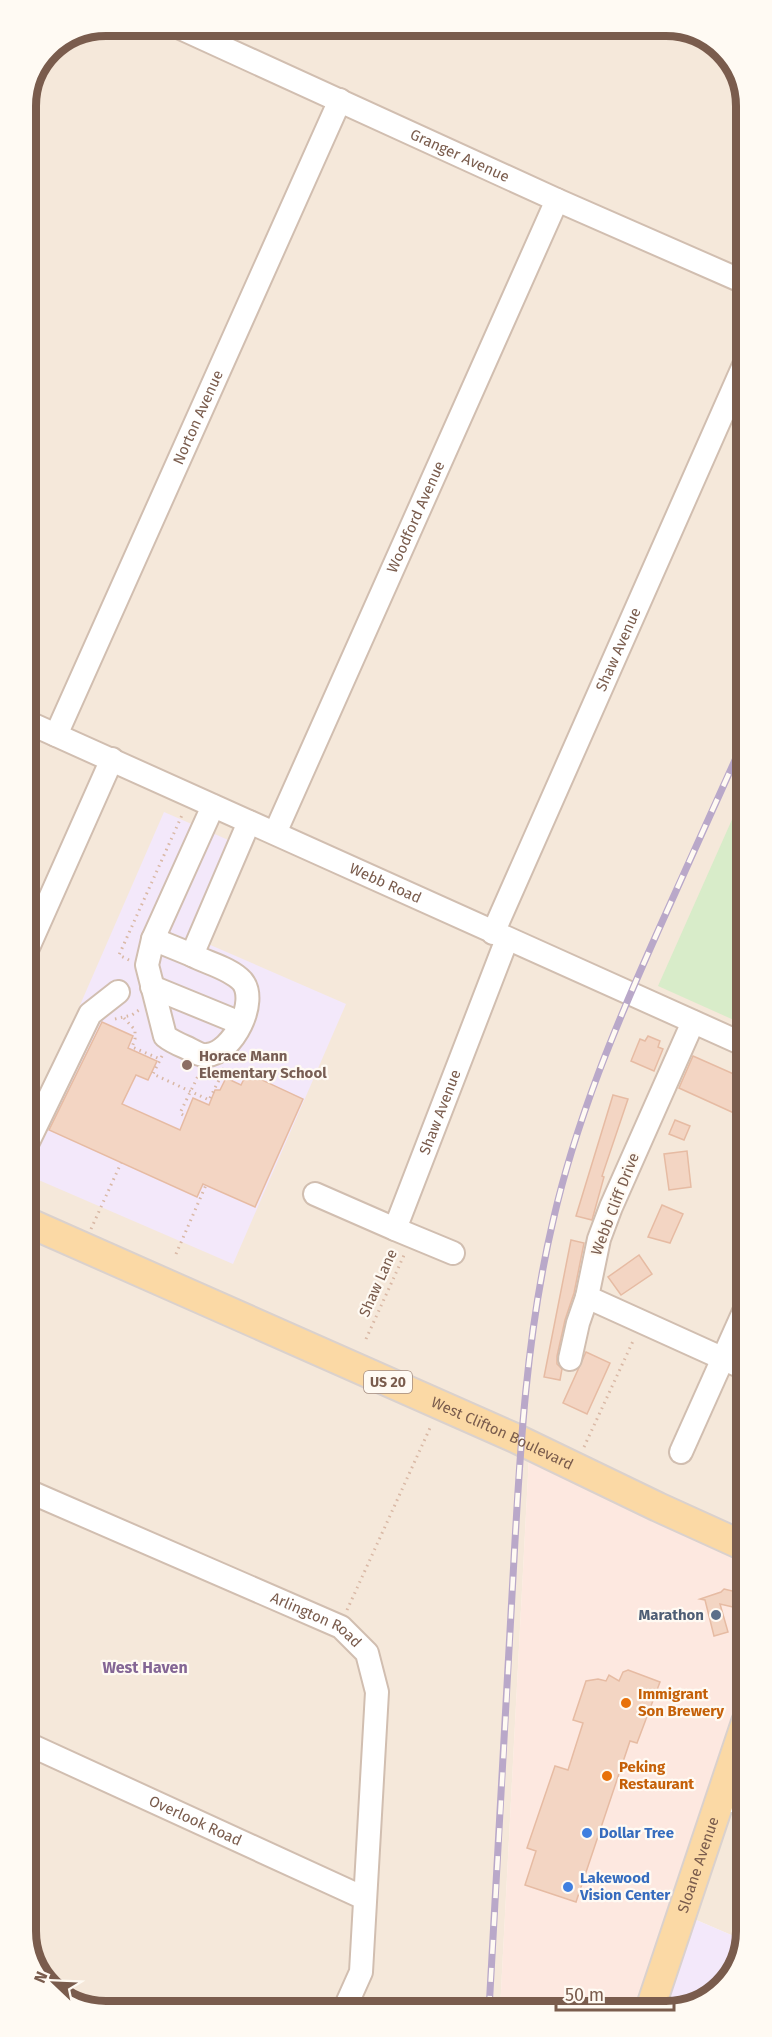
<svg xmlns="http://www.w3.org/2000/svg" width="772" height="2037" viewBox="0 0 772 2037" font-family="'Fira Sans',sans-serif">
  <rect width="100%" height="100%" fill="#fdf6ec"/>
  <path fill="#f5e8da" d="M106,26h566l47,19 25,40 2,1469 -217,-98 -29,554 -400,1 -43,-16 -29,-43 -2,-1851 23,-52z
    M735,1792l11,5v134l-3,9 -49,-21z"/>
  <path fill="#fde8e0" d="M529,1456l217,98v243l-11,-5 -69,217 -166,1z"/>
  <path fill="#f3e8fa" d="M164,812l85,37 -41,95 138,60 -113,260 -206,-89v-48z
    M694,1919l49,21 -13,40 -43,29h-8l-12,-5z"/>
  <path fill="#d8ecc9" d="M734,815l11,5v205l-87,-39z"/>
  <path fill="#f3d5c3" stroke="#e6bba3" stroke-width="1.5" d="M102,1022l31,14 -5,12 29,13 -9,19 -12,-5 -14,29 58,26 13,-32 16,7 6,-15h5l6,-12 15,7 6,-12 56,26 -48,108 -52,-23 -6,13 -148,-67z
    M648,1036l12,5 -2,6 5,2 -9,22 -23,-10 9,-22 5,2z
    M693,1056l52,23v39l-66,-30z
    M613,1095l15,4 -26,77 2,1 -12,43 -16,-4z
    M675,1120l15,6 -6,14 -15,-6z
    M687,1151l4,36 -22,3 -5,-36z
    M662,1205l21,9 -13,29 -22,-6z
    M571,1240l13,3 -10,50 -9,27 -8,36v8l5,5 -2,11 -16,-3z
    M639,1255l13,19 -31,21 -13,-18z
    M586,1352l24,11 -23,51 -24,-11z
    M724,1589l21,5 1,16 -26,-6 8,28 -14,4 -9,-36 -5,-1 21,-7z
    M628,1670l32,12 -23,61 -7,-2 -54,161 -51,-17 11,-34 -9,-3 28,-82 13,4 15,-47 -10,-3 13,-39 12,-2 8,2 3,-6 10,6 4,-9z"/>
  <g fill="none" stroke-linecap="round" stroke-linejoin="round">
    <defs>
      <g id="minor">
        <path id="s1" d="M176,26l381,174 187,82"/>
        <path id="s2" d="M27,722l718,323"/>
        <path id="s3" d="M56,735l284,-635"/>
        <path d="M213,806l-60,133 -6,26 18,71c6,5 13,8 20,11 7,3 15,9 22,8 26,-2 52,-54 35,-74 -12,-13 -35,-18 -50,-26l57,-133"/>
        <path id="s4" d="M275,833l282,-633"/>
        <path id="s5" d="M493,933l251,-568"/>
        <path d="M153,939l39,16"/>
        <path d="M27,950l85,-191"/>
        <path d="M152,987l88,36"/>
        <path d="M693,1022l-82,185 -12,32 -12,58 159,72"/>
        <path d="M27,1144l63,-130 28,-22"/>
        <path d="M315,1194l80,35"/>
        <path id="s6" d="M453,1253l-58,-24 112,-290"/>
        <path d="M570,1359l8,-36 9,-26"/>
        <path d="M681,1452l65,-145"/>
        <path id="s7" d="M28,1491l313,136 26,26 10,39 -16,280 -17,38"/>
        <path id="s8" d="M28,1744l336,154"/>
        <path d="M722,1796l24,10"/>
      </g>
      <g id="major">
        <path id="s9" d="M27,1222l488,216 143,69 88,40"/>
        <path id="s10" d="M650,2009l96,-287"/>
      </g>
    </defs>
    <use href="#minor" stroke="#d1beb0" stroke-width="26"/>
    <use href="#major" stroke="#dad1cd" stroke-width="32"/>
    <path stroke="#d9b8a5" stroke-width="3" stroke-dasharray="1.5 4.5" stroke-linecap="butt" d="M129,960l-10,-5 64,-142
      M124,1018l11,12v9l-3,8 28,12
      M115,1019l17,-4 7,-5
      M735,1019l10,-22
      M162,1056l-9,18 56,26 15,-30
      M222,1069l12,5
      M183,1115l-3,-2 20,-41
      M91,1229l30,-66
      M176,1254l30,-69
      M366,1339l39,-86
      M584,1447l50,-108
      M347,1610l83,-182"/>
    <use href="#minor" stroke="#fff" stroke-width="22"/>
    <use href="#major" stroke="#fbd9a5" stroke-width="28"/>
    <defs>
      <path id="rail" d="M489,2010c8,-139 16,-277 23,-415 7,-125 12,-251 41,-374 23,-101 63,-196 105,-290 29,-65 58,-129 87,-193"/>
    </defs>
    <use href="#rail" stroke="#b9a8c9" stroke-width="7"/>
    <use href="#rail" stroke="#fffaf3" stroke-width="4.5" stroke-dasharray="14" stroke-linecap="butt"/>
  </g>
  <circle fill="#8d6e63" stroke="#fffaf3" stroke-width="2" cx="187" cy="1065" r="6"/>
  <circle fill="#5c6f8a" stroke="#fffaf3" stroke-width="2" cx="716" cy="1615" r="6"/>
  <g fill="#e8710a" stroke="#fffaf3" stroke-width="2">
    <circle cx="626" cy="1703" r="6"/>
    <circle cx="607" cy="1776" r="6"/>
  </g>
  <g fill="#3f7fe0" stroke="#fffaf3" stroke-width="2">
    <circle cx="587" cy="1833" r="6"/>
    <circle cx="568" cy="1887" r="6"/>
  </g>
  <g text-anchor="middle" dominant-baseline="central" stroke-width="4.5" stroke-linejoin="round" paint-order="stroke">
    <rect fill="#fffaf3" stroke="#a28b7f" stroke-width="1.5" x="364" y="1371" width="48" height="22" rx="4.5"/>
    <g font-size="14" font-weight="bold" fill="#7a5c4d">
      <text x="388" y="1382">US 20</text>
    </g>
    <g font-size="15" fill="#7a5c4d" stroke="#fffaf3">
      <text stroke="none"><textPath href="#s1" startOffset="312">Granger Avenue</textPath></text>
      <text stroke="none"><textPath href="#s3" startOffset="348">Norton Avenue</textPath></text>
      <text stroke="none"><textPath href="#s4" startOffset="346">Woodford Avenue</textPath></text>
      <text stroke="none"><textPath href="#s5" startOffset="310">Shaw Avenue</textPath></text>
      <text stroke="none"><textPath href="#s2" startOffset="393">Webb Road</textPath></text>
      <text stroke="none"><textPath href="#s6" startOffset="188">Shaw Avenue</textPath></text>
      <text transform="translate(615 1204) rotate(-69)">Webb Cliff Drive</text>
      <text transform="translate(378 1283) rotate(-66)">Shaw Lane</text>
      <text stroke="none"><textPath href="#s9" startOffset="520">West Clifton Boulevard</textPath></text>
      <text stroke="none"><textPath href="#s7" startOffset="316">Arlington Road</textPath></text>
      <text stroke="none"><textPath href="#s8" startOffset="184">Overlook Road</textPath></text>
      <text stroke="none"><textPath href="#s10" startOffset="152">Sloane Avenue</textPath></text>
    </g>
    <g font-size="15" font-weight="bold" fill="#785e54" stroke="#fffaf3" text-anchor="start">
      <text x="199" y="1056">Horace Mann<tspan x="199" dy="17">Elementary School</tspan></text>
    </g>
    <g font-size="15" font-weight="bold" fill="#4e5e75" stroke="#fffaf3" text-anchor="end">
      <text x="704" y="1615">Marathon</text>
    </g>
    <g font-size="15" font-weight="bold" fill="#c56008" stroke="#fffaf3" text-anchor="start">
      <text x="638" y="1694">Immigrant<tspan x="638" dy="17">Son Brewery</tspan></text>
      <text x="619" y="1767">Peking<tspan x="619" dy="17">Restaurant</tspan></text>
    </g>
    <g font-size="15" font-weight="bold" fill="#366cbe" stroke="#fffaf3" text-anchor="start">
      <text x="599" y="1833">Dollar Tree</text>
      <text x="580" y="1878">Lakewood<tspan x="580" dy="17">Vision Center</tspan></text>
    </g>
    <g font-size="16" font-weight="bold" fill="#846695" stroke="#fffaf3">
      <text x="145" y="1667">West Haven</text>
    </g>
  </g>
  <path d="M0 0H772V2037H0ZM106 36H666A70 70 0 0 1 736 106V1931A70 70 0 0 1 666 2001H106A70 70 0 0 1 36 1931V106A70 70 0 0 1 106 36Z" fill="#fffaf3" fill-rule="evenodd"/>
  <path fill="none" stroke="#7a5c4d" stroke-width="8" d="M106 36H666A70 70 0 0 1 736 106V1931A70 70 0 0 1 666 2001H106A70 70 0 0 1 36 1931V106A70 70 0 0 1 106 36Z"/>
  <g transform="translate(54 1983) rotate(293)" stroke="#fffaf3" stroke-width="4.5" paint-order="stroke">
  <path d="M0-4.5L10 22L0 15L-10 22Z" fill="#7a5c4d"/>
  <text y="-9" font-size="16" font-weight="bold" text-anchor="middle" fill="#7a5c4d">N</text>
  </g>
  <path d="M556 2001v9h118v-9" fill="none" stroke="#7a5c4d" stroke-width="3"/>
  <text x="565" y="2001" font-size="18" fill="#7a5c4d" stroke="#fffaf3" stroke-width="4.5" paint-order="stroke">50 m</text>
</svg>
